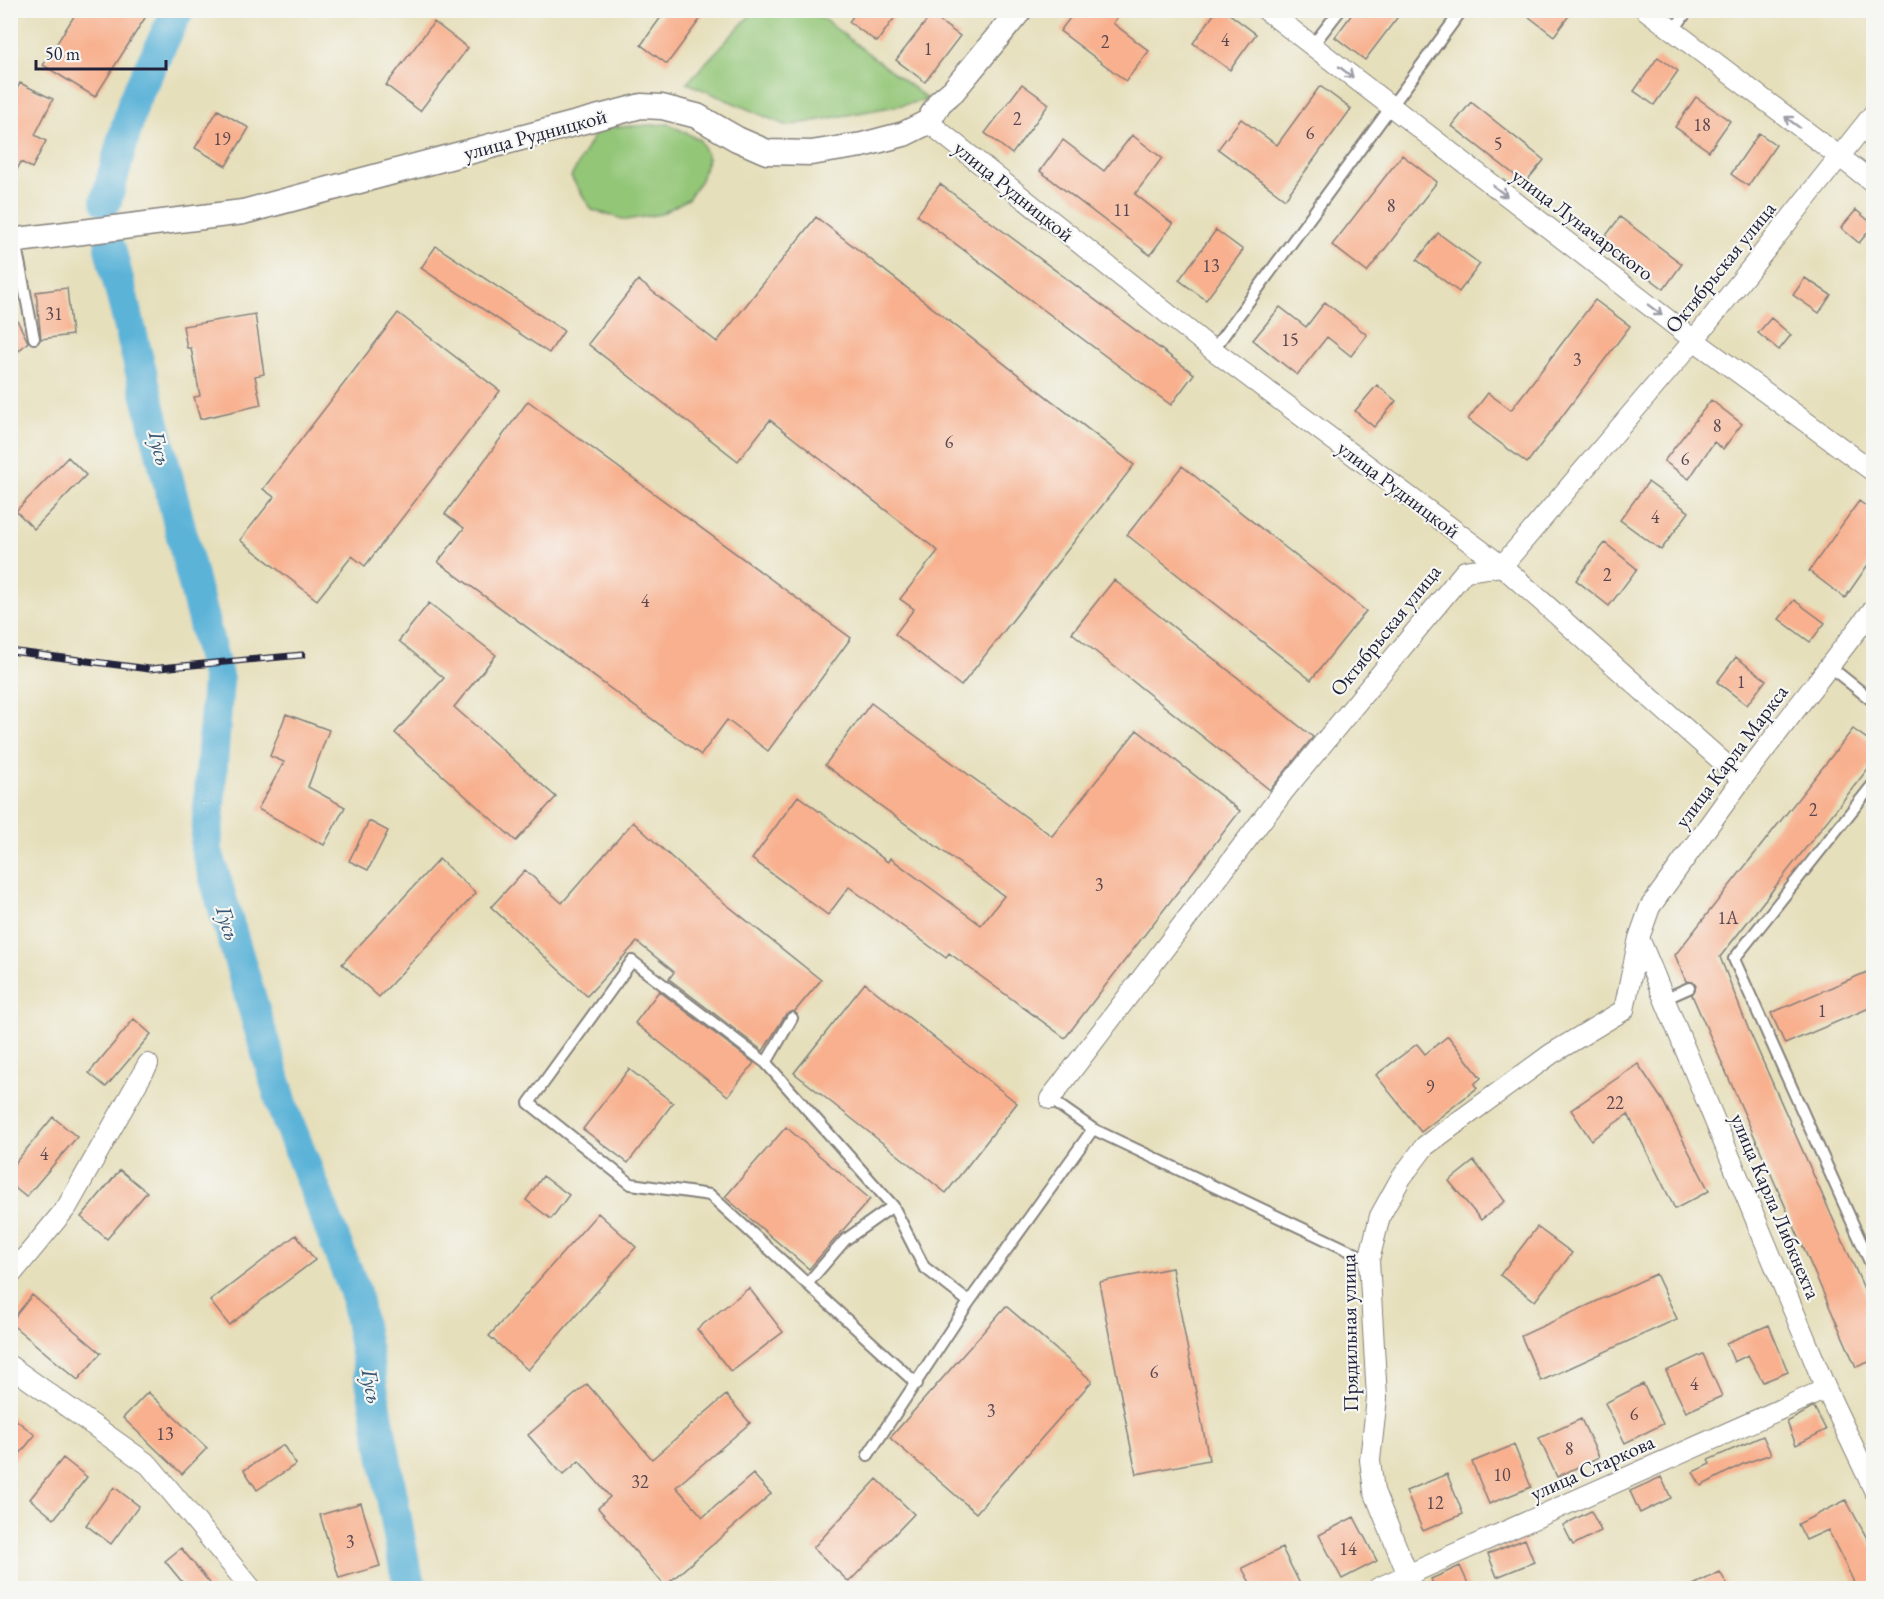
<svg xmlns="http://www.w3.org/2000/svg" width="1884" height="1599" viewBox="0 0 1884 1599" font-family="'EB Garamond',serif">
  <rect width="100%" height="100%" fill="#f6f6f2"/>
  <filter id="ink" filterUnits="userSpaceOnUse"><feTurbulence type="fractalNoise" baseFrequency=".0167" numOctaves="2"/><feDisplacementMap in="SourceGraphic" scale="12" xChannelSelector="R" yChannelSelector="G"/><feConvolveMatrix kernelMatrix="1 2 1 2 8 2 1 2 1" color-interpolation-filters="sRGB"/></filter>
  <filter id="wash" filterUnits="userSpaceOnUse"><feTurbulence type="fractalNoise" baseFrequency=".008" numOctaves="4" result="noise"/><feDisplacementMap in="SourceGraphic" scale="24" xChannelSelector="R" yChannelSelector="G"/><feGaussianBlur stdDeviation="1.35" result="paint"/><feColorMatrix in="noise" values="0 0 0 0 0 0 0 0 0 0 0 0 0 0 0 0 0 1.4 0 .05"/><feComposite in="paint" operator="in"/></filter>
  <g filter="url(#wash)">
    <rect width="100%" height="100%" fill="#e6dfbb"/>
    <path fill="#93c677" stroke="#5a7459" stroke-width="1.5" d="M754,11h59l116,89 -142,26 -100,-43z
      M669,124l31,16 8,18 -7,22 -13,19 -27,15 -35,6 -34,-10 -21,-33 27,-49z"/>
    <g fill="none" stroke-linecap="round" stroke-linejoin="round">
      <path stroke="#5bb3d8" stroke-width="32" d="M106,201l28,-101 44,-90
        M110,248l108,432 -12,168 79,266 70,178 50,277 7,19"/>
    </g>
    <g id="blocks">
      <path fill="#f8b08e" d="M78,10h72l-55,87 -52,-32z
        M666,10h41l-40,54 -26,-19z
        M857,10h43l-23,32 -28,-20z
        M1076,10h46l-9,13 36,28 -23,30 -66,-50z
        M1217,10h7l32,24 -26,36 -37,-27z
        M1355,10h48l-38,50 -30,-23z
        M1520,10h53l-19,26z
        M931,15l29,21 -35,46 -29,-22z
        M434,22l34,26 -48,63 -34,-26z
        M1658,57l20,14 -24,34 -20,-14z
        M20,83l33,16 -18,36 11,6 -14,27 -11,-6 -11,21v-81z
        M1022,84l27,20 -37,50 -27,-21z
        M1320,86l31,23 -66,90 -67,-50 23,-30 36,26z
        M1696,97l34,24 -21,30 -34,-24z
        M1471,102l73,58 -19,23 -73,-57z
        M218,110l31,18 -23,38 -31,-18z
        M1759,133l17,12 -28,41 -17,-12z
        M1132,135l30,23 -27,36 38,30 -23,31 -110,-84 23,-31 41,31z
        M1402,155l35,27 -70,90 -35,-27z
        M940,184l254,190 -23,31 -254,-190z
        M1856,210l18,15 -15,18 -18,-15z
        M816,217l318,248 -173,221 -66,-52 19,-25 -14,-10 38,-48 -168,-131 -32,41 -150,-117 50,-64 79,62z
        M1620,217l62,47 -18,25 -63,-47z
        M1216,230l27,20 -37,50 -27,-20z
        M1438,233l42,31 -21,28 -42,-32z
        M436,246l128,85 -15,22 -128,-85z
        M1805,278l26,17 -12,18 -26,-18z
        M67,288l5,47 -31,4 -5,-47z
        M1595,300l35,26 -103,137 -59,-44 20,-26 23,17z
        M1325,302l42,33 -16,21 -24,-19 -30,38 -44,-35 27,-33 26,20z
        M10,306l18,36 -18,17z
        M398,313l102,78 -135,175 -13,-10 -35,44 -77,-60 34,-43 -11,-8z
        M255,314l9,60 -9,2 6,29 -61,14 -6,-22 6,-1 -9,-48h-4l-4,-22z
        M1771,318l20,17 -12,15 -21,-17z
        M1377,385l19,16 -22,26 -19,-16z
        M1711,400l31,24 -19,25 -9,-7 -25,37 -25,-18z
        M528,401l323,237 -83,113 -41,-31 -26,35 -263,-193 26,-34 -19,-14z
        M68,457l18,18 -52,54 -18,-18z
        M1182,466l184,145 -55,69 -184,-145z
        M1648,482l41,30 -28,38 -41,-30z
        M1859,501l15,11v44l-29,42 -36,-27z
        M1605,543l32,26 -28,37 -33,-26z
        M1114,580l199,157 -43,53 -198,-157z
        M1794,600l31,23 -15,19 -31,-23z
        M429,603l67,52 -42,52 102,90 -40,44 -121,-108 49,-55 -45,-37z
        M1736,657l30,23 -19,25 -30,-23z
        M871,703l181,133 85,-106 103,81 -175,227 -116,-85 -3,5 -97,-71 -21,28 -76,-56 46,-63 90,66 2,-4 91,67 23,-29 -179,-131z
        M286,714l43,16 -21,57 37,20 -21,38 -66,-36 26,-47 -14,-6z
        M1853,729l21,15v17l-154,196 28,71 126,283v49l-18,7 -164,-372 4,-9 -3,-4 -7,-1 -11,-26z
        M369,821l19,10 -20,39 -19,-9z
        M633,822l69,63 119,95 -26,31 -9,3 -23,37 -94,-72 5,-7 -37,-30 -50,54 -96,-89 34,-37 37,33z
        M439,859l37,34 -97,104 -37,-33z
        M1874,969v37l-89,38 -14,-31z
        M865,983l152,120 -71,90 -152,-120z
        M659,991l95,72 -26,33 -93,-73z
        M134,1019l17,15 -45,53 -17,-14z
        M1448,1036l33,42 -7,6 3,4 -56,44 -45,-57 41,-31 8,10z
        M1638,1064l25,37 46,90 -34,18 -47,-95 -37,26 -20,-30z
        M629,1069l44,34 -45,60 -45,-34z
        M53,1117l24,20 -51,60 -16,-13v-15z
        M786,1127l84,72 -61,70 -84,-72z
        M1474,1161l31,40 -24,19 -32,-39z
        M120,1170l27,22 -40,47 -26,-22z
        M543,1176l26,19 -18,24 -25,-19z
        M598,1213l38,34 -108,123 -39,-34z
        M1537,1227l35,26 -37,48 -35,-26z
        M296,1235l19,25 -86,65 -19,-24z
        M1172,1268l37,192 -73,14 -37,-192z
        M1656,1274l21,45 -136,62 -20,-45z
        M749,1288l34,44 -52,40 -34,-43z
        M32,1295l69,58 -23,27 -68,-57z
        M1006,1306l86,75 -116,132 -86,-75z
        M1769,1325l19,47 -25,10 -15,-27 -14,7 -8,-19z
        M1703,1354l19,42 -36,16 -20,-41z
        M587,1384l65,75 74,-64 24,28 -74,64 27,30 50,-43 18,20 -106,92 -67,-78 12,-11 -31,-36 -16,14 -35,-40z
        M1643,1384l20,40 -38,19 -20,-40z
        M148,1392l59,56 -25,26 -59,-56z
        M1814,1407l12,23 -30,15 -9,-23z
        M10,1415l25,20 -25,31z
        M1581,1419l18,38 -42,20 -18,-39z
        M1763,1436l8,18 -28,10 -42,22 -8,-14 17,-8 -2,-4z
        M283,1445l13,19 -39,26 -13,-20z
        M1514,1445l17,42 -42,17 -17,-42z
        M63,1458l24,19 -33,42 -24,-20z
        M1447,1474l16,40 -40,17 -17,-40z
        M1661,1477l10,21 -31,15 -10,-22z
        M877,1479l37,35 -65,68 -36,-34z
        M114,1487l25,19 -28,38 -25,-19z
        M1846,1500l28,51v37h-17l-29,-58 -22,10 -8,-16z
        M361,1503l19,63 -41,12 -19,-63z
        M1591,1511l10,20 -28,14 -10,-20z
        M1354,1517l23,44 -35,18 -23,-44z
        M1525,1539l9,23 -37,15 -9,-23z
        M181,1548l33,40h-27l-22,-27z
        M1282,1548l20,40h-49l-11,-20z
        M1460,1566l10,22h-35l-4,-9z
        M1720,1572l9,16h-42z"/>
    </g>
  </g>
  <g filter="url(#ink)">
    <use href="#blocks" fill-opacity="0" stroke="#84807b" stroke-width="1.5"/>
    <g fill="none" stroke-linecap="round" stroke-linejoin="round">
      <defs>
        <path id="service" d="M1673,31l15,-21
          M1312,46l28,-36
          M15,241l19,97
          M1213,350l249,-340
          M1829,666l45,36
          M1874,783l-140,176 140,312
          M1664,999l25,-11
          M792,1018l-26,45 -134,-102 -103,142 102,81 79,11 207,189
          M766,1063l127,143 31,61 45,35
          M1050,1099l43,30 276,131
          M807,1284l38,-44 48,-34
          M868,1455l101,-153 124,-173"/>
        <path id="minor" d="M1266,10l428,330 180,132
          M1646,10l228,173
          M928,122l285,228 289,216 240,213
          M1639,938l187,451 48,101
          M1050,1099l234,-308 181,-220 37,-5 192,-226 180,-227
          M10,1276l57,-69 81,-143
          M10,1366l139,99 102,123
          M1378,1588l448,-199
          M1413,1588l-39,-97 -4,-31 7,-62 -8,-138 11,-44 21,-38 24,-32 126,-92 73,-44 15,-72 11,-31 92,-128 132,-171"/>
        <path id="tertiary" d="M10,241l233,-29 398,-106 21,1 35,9 40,23 30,13 44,1 51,-8 42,-11 24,-12 12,-20 13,-11 67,-81"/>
      </defs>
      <use href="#service" stroke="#84807b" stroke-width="14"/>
      <use href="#minor" stroke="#84807b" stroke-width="22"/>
      <use href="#tertiary" stroke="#84807b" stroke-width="27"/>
      <use href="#service" stroke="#fff" stroke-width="10"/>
      <use href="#minor" stroke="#fff" stroke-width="20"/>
      <use href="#tertiary" stroke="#fff" stroke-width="24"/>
      <defs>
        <path id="rail" d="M10,651l139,18 153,-14"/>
      </defs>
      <use href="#rail" stroke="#22223b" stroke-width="7"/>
      <use href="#rail" stroke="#f6f6f2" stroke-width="4.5" stroke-dasharray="14" stroke-linecap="butt"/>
    </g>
    <defs><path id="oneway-shaft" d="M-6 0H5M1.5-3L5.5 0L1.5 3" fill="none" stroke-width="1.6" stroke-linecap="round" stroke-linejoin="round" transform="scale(1.5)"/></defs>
    <g stroke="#9c9ca7">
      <use href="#oneway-shaft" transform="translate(1346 72) rotate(38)"/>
      <use href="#oneway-shaft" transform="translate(1792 122) rotate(-143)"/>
      <use href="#oneway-shaft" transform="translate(1500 191) rotate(37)"/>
      <use href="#oneway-shaft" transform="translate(1655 310) rotate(37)"/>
    </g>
  </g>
  <g text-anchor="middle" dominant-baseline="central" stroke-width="4.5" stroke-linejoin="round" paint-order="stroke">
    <g font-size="18" fill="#584650">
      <text x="1225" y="39">4</text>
      <text x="1105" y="41">2</text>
      <text x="928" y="48">1</text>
      <text x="1017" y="118">2</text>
      <text x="1702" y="124">18</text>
      <text x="1310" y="132">6</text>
      <text x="222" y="138">19</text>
      <text x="1498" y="143">5</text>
      <text x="1391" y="205">8</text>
      <text x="1122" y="209">11</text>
      <text x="1211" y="265">13</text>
      <text x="54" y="313">31</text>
      <text x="1290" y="339">15</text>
      <text x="1577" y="359">3</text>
      <text x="1717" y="425">8</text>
      <text x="949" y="441">6</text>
      <text x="1685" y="458">6</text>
      <text x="1655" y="516">4</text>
      <text x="1607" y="574">2</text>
      <text x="645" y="600">4</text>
      <text x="1741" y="681">1</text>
      <text x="1813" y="809">2</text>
      <text x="1099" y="884">3</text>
      <text x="1728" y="917">1А</text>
      <text x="1822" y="1010">1</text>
      <text x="1430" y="1086">9</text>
      <text x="1615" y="1102">22</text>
      <text x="44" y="1153">4</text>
      <text x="1154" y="1371">6</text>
      <text x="1694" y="1383">4</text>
      <text x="991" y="1410">3</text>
      <text x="1634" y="1413">6</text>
      <text x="165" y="1433">13</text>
      <text x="1569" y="1448">8</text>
      <text x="1502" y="1474">10</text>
      <text x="640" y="1481">32</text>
      <text x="1435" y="1502">12</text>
      <text x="350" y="1541">3</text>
      <text x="1348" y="1548">14</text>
    </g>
    <g font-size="21" fill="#22223b" stroke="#f6f6f2">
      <text transform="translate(535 134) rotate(-15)">улица Рудницкой</text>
      <text transform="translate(1014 191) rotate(39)">улица Рудницкой</text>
      <text transform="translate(1583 224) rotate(37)">улица Луначарского</text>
      <text transform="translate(1720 267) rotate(-51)">Октябрьская улица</text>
      <text transform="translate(1399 489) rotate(37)">улица Рудницкой</text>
      <text transform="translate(1385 630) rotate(-51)">Октябрьская улица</text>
      <text transform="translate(1731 756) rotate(-53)">улица Карла Маркса</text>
      <text transform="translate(1776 1206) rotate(67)">улица Карла Либкнехта</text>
      <text transform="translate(1349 1333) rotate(-91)">Прядильная улица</text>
      <text transform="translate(1592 1467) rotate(-24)">улица Старкова</text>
    </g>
    <g font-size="22" font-style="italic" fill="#365572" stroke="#f6f6f2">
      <text transform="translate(160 448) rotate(76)">Гусь</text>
      <text transform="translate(228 923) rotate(73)">Гусь</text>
      <text transform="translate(372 1386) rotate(80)">Гусь</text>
    </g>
  </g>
  <rect width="1884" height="1599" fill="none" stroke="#f6f6f2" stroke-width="36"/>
  <path d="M36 60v9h130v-9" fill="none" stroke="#22223b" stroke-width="3"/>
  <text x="45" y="60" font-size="18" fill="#22223b" stroke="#f6f6f2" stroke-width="4.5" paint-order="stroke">50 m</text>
</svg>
